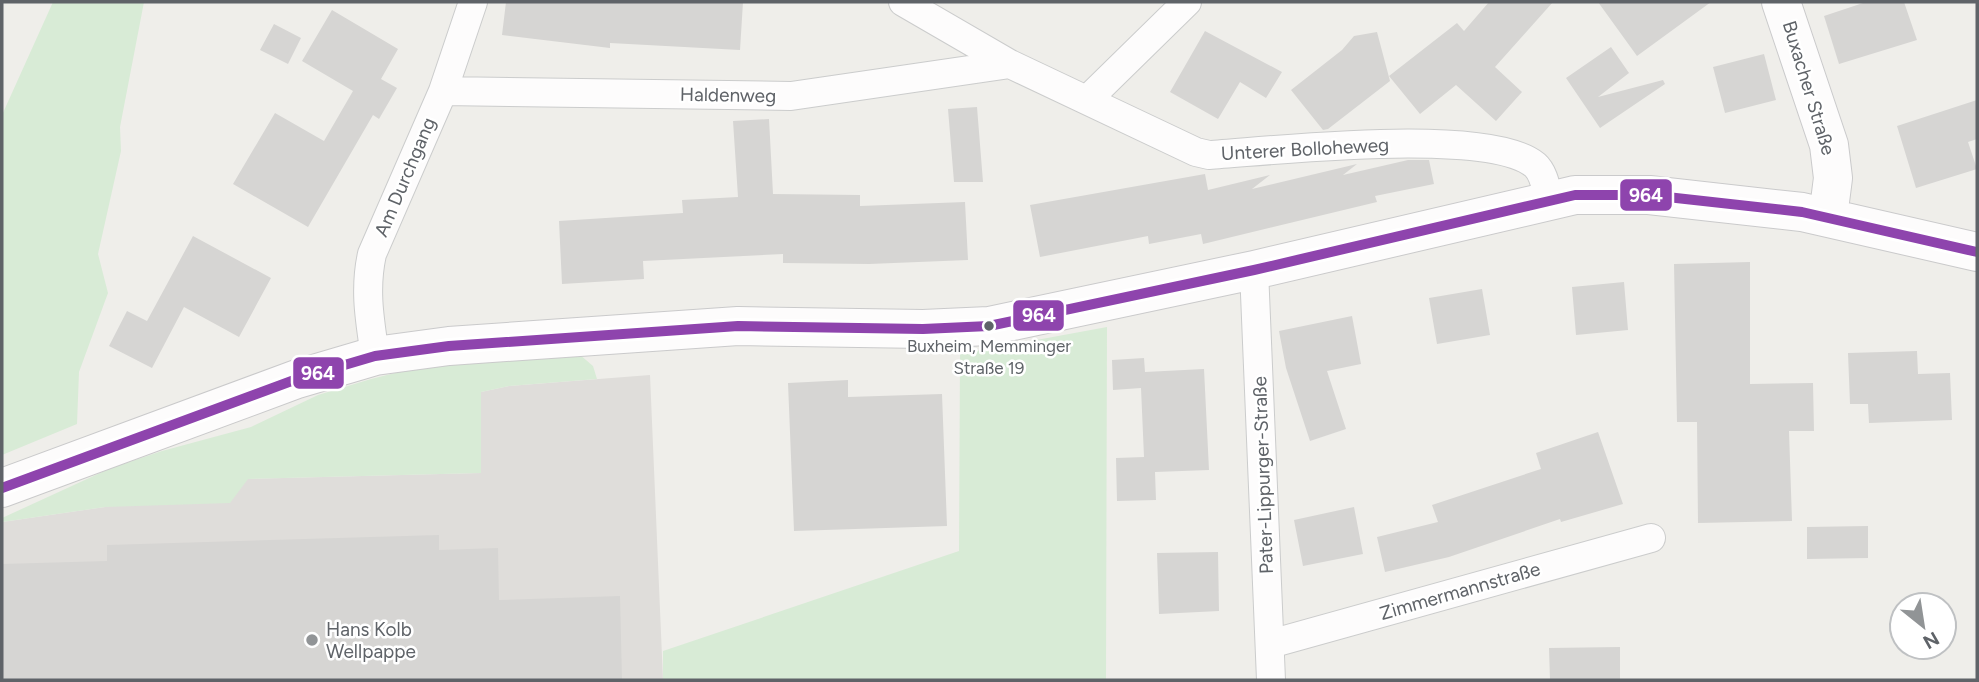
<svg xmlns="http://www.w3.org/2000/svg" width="1979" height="682" viewBox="0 0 1979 682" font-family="Figtree,sans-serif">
  <rect width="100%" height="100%" fill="#efeeea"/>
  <path fill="#dfddda" d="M650,375l13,305h-661v-158l103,-15 143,-28 232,-6 1,-81 28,-6z"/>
  <path fill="#d8ebd6" d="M53,2h91l-24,125 1,24 -23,103 10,39 -29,79 -2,52 -75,31v-340z
    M1107,327l-1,353h-443v-29l296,-100 1,-197z
    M579,354l14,12 4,13 -88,7 -28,6v81l-233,6 -18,24 -125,4 -103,15v-4l109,-50 51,-17 89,-24 67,-32 53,-16 56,-14z"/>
  <path fill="#d6d5d3" d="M506,2h237l-3,48 -130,-7v5l-108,-13z
    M1489,2h64l-58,65 27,25 -26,29 -40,-36 -36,29 -31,-38 68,-53 7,8z
    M1598,2h113l-74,54z
    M1866,2h38l13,38 -78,24 -15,-48z
    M332,10l66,39 -17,30 16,9 -18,31 -6,-4 -65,112 -75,-43 42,-71 49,28 29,-50 -51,-30z
    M274,24l27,14 -13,26 -28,-14z
    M1205,31l77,41 -16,26 -26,-16 -22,37 -48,-27z
    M1377,32l13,49 -62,48 -5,1 -32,-40 51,-40 12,-14z
    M1611,47l18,26 -31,24 65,-17 2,4 -65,44 -34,-50z
    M1764,54l12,46 -51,13 -12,-46z
    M1977,100v39l-9,3 9,27 -61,19 -19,-62z
    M977,107l6,75h-29l-6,-73z
    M769,119l4,75 87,1v11l105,-4 3,58 -99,4 -86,-1v-9l-140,7 1,18 -82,5 -3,-63 124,-8 -1,-13 56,-3 -5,-76z
    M1408,160h21l5,24 -59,12 2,6 -174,42 -2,-10 -52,10 -1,-8 -108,21 -10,-52 175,-31 3,16 62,-15 -18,14 105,-25 -14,11z
    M193,236l78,42 -32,59 -55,-30 -32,61 -43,-22 18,-35 20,10z
    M1750,262v122l63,-1 1,48h-25l3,90 -94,2 -1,-101h-20l-3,-158z
    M1624,282l4,48 -52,5 -4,-48z
    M1482,289l8,46 -53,9 -8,-46z
    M1352,316l9,48 -34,7 19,58 -36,12 -24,-73 -7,-37z
    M1917,351l1,23 32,-1 2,47 -83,3 -1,-19h-18l-2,-51z
    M1144,358l1,14 59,-3 5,101 -54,2 1,28 -39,1 -1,-43 28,-1 -3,-69 -28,2 -1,-30z
    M848,380v17l94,-3 5,132 -153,5 -6,-148z
    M1598,432l25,72 -62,18 -1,-3 -111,38 -64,15 -8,-35 61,-15 -6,-17 109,-36 -5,-16z
    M1354,507l9,47 -60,12 -9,-46z
    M1868,526v32l-61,1v-32z
    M439,535v15l59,-2 1,52 121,-4 2,84h-620v-116l105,-3v-16z
    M1218,552l1,59 -60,3 -2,-61z
    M1620,647v33h-70l-1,-32z"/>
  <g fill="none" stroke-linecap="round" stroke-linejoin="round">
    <defs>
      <path id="street" d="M903,2l107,62 186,88 13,3c64,-4 279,-29 326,10 9,8 11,23 14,34
        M443,91l348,5 219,-32
        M1088,99l99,-97
        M1254,270l17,410
        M375,356c-5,-35 -11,-66 -3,-102l71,-163 30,-89
        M1270,644l381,-106"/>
      <path id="secondary" d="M1781,2l48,143 4,33 -5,39
        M2,488l295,-109 78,-23 74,-10 289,-20 185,3 66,-3 265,-56 321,-75h74l153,17 175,40"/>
    </defs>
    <use href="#street" stroke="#cbcccc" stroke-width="30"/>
    <use href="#secondary" stroke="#cacacb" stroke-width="40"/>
    <use href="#street" stroke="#fdfcfc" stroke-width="28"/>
    <use href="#secondary" stroke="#fdfcfc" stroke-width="38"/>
    <defs>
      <path id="bus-1" d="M2,488l295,-109 78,-23 74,-10 289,-20 185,3 66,-3 265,-56 321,-75h74l153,17 175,40"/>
    </defs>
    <use href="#bus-1" stroke="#fff" stroke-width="16"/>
    <use href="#bus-1" stroke="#8e44ad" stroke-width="10"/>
  </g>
  <circle fill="#5f6368" stroke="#fff" stroke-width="2.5" cx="989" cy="326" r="6"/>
  <circle fill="#919496" stroke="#fff" stroke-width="2.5" cx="312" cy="640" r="7"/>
  <g text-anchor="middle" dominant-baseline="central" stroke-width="5" stroke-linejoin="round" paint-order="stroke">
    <g font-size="17" fill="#5f6368" stroke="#fff">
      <text x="989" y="346">Buxheim, Memminger<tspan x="989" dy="22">Straße 19</tspan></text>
    </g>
    <g font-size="19" fill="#5f6368" stroke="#fff">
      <text transform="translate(1809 88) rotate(73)">Buxacher Straße</text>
      <text transform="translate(728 95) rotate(1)">Haldenweg</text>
      <text transform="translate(1305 149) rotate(-3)">Unterer Bolloheweg</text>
      <text transform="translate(405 177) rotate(-67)">Am Durchgang</text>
      <text transform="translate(1263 475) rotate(-92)">Pater-Lippurger-Straße</text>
      <text transform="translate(1460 591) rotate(-16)">Zimmermannstraße</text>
    </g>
    <g font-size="19" fill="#5f6368" stroke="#fff" text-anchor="start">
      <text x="326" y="629">Hans Kolb<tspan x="326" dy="22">Wellpappe</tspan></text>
    </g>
  </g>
  <g stroke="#fff" stroke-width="2.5">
    <rect x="1619" y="178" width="54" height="34" rx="7" fill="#8e44ad"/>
    <rect x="1012" y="299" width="53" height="33" rx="7" fill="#8e44ad"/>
    <rect x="292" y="356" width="53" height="34" rx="7" fill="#8e44ad"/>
  </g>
  <g font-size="19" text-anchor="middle" font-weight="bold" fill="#fff">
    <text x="1646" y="202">964</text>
    <text x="1039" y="322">964</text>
    <text x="318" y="380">964</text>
  </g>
  <rect width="1979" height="682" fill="none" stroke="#5f6368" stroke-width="7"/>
  <g transform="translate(1923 626) rotate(150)"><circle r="33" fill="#ffffff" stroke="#bfc1c3" stroke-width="2"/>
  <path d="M0-5L12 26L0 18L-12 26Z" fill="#919496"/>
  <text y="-10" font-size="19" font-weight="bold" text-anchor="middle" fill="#5f6368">N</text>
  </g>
</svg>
